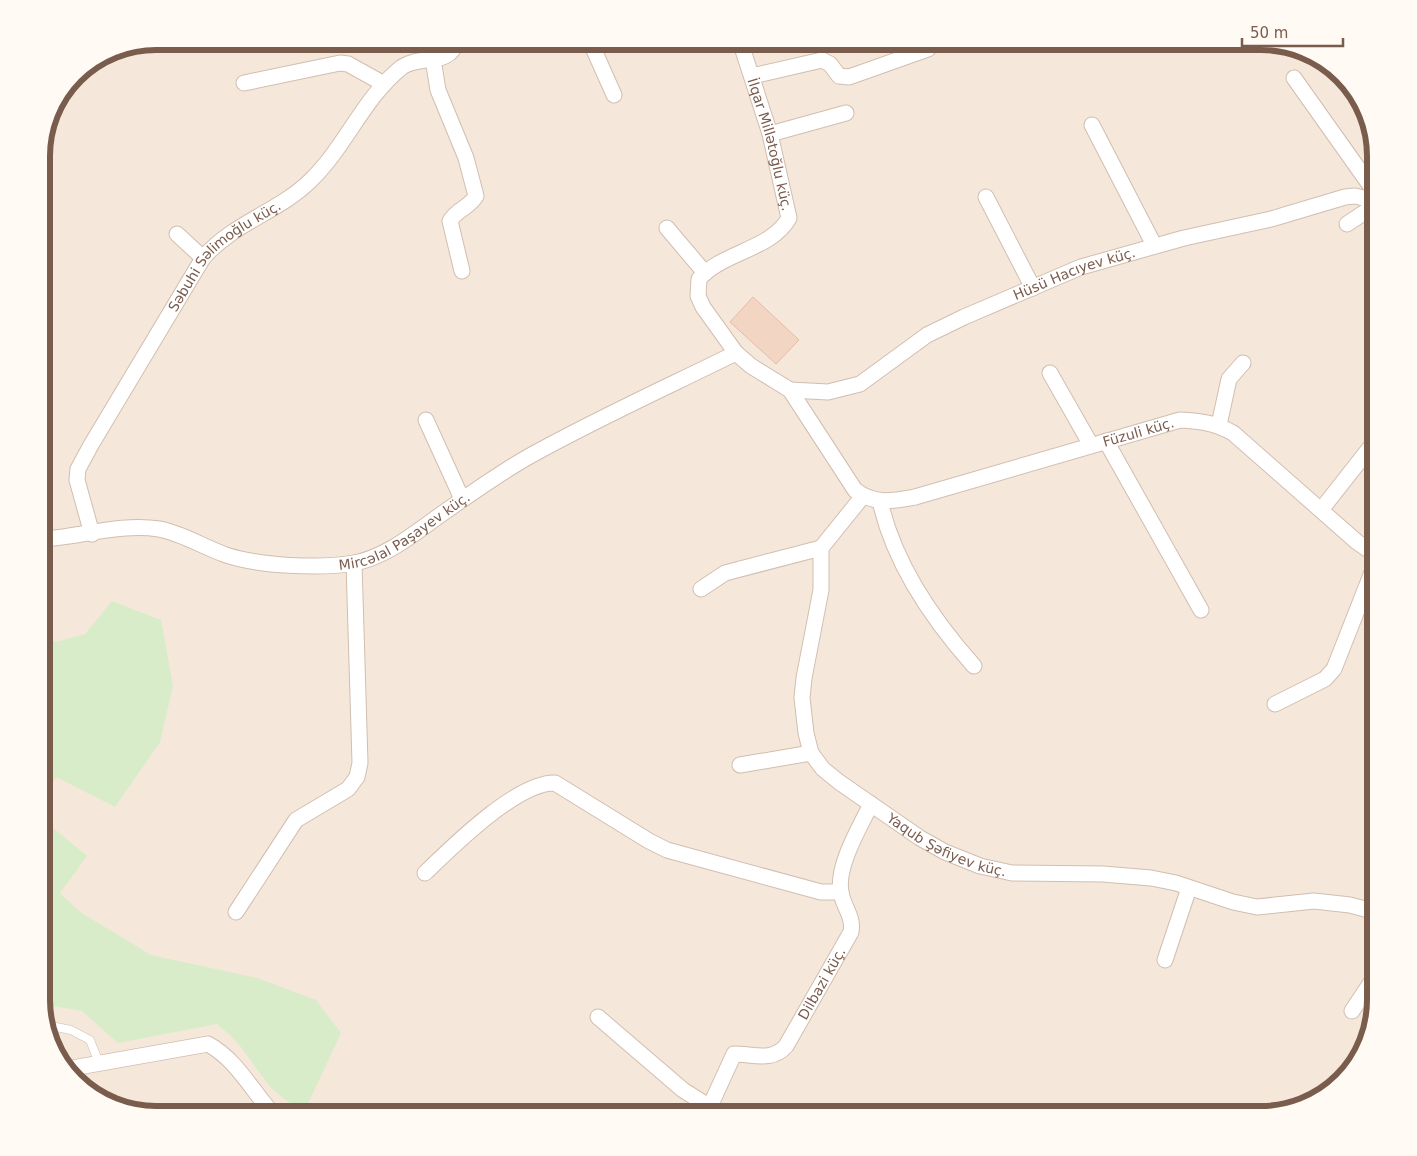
<svg xmlns="http://www.w3.org/2000/svg" width="1417" height="1156" viewBox="0 0 1417 1156" font-family="'DejaVu Sans',sans-serif">
  <rect width="100%" height="100%" fill="#fdf6ec"/>
  <path fill="#f5e8da" d="M156,41h1106l36,6 39,22 27,36 12,51v845l-6,36 -22,39 -36,27 -51,12h-1106l-43,-9 -32,-19 -27,-36 -12,-43 1,-860 11,-43 27,-35 32,-20z"/>
  <path fill="#d8ecc9" d="M112,601l49,19 12,66 -13,56 -45,65 -59,-30 -15,28v-170l15,7 29,-8z
    M41,818l46,38 -27,37 20,19 71,43 106,23 59,22 25,33 -36,77c-34,-13 -44,-37 -65,-64 -6,-8 -15,-15 -23,-22l-99,19 -36,-32 -41,-7z"/>
  <path fill="#f3d5c3" stroke="#e6bba3" d="M753,297l46,43 -23,24 -46,-42z"/>
  <g fill="none" stroke-linecap="round" stroke-linejoin="round">
    <defs>
      <path id="service" d="M46,1025l25,5 19,10 9,23"/>
      <g id="minor">
        <path d="M590,41l24,54"/>
        <path id="s1" d="M740,41l30,93 19,84c-18,32 -67,34 -90,61l-1,17 5,11 33,46 15,13 39,24 65,100c19,15 37,11 60,7l265,-77c21,1 35,3 53,13l124,109 19,13"/>
        <path d="M433,59l5,31 28,68 10,38c-7,12 -19,13 -26,25l12,50"/>
        <path d="M752,76l70,-16 8,4 9,12 10,1 79,-28"/>
        <path d="M1294,78l78,110 2,13 -6,9 -21,14"/>
        <path d="M244,83l96,-20 8,1 36,20"/>
        <path d="M1092,125l62,120"/>
        <path d="M770,134l76,-21"/>
        <path d="M986,197l47,91"/>
        <path d="M667,228l38,45"/>
        <path d="M177,234l26,24"/>
        <path d="M1050,373l41,72"/>
        <path id="s2" d="M790,390l38,2 32,-8 67,-49 37,-18 117,-50 103,-29 87,-19 74,-22 10,-1 21,5"/>
        <path d="M426,420l36,79"/>
        <path d="M1219,425l10,-46 14,-16"/>
        <path d="M1106,441l95,169"/>
        <path id="s3" d="M863,496l-42,52v42l-17,88 -2,20 4,35 5,20 12,16 16,13 81,56 25,14 35,14 32,7 91,1 48,4 25,5 57,19 24,5 57,-6 36,4 26,7"/>
        <path d="M880,501c14,63 52,118 94,165"/>
        <path d="M1321,510l55,-70"/>
        <path id="s4" d="M92,534l-15,-54 1,-11 13,-24 112,-187c31,-36 76,-46 108,-78 35,-34 53,-83 91,-113 18,-13 47,1 55,-26"/>
        <path id="s5" d="M42,539c37,-2 79,-16 117,-10 23,4 44,18 67,26 33,11 94,14 128,8 34,-6 64,-33 92,-52 27,-19 54,-38 82,-54 68,-38 139,-70 208,-104"/>
        <path d="M701,589l24,-16 96,-25"/>
        <path d="M1275,704l50,-25 9,-10 42,-107"/>
        <path d="M740,765l71,-12"/>
        <path d="M425,873c27,-26 92,-91 130,-90l94,58 18,9 154,42h20"/>
        <path d="M236,912l60,-92 52,-31 9,-12 3,-14 -6,-200"/>
        <path d="M1165,960l24,-72"/>
        <path d="M1352,1011l24,-36"/>
        <path d="M598,1017l85,73 27,17"/>
        <path d="M67,1069l141,-25c29,16 44,47 66,71"/>
        <path id="s6" d="M706,1115l28,-61c19,0 38,8 52,-8l65,-114c3,-16 -8,-25 -10,-40 -5,-26 19,-65 30,-88"/>
      </g>
    </defs>
    <use href="#service" stroke="#d1beb0" stroke-width="9"/>
    <use href="#minor" stroke="#d1beb0" stroke-width="17"/>
    <use href="#service" stroke="#fff" stroke-width="8"/>
    <use href="#minor" stroke="#fff" stroke-width="15"/>
  </g>
  <g text-anchor="middle" dominant-baseline="central" stroke-width="4" stroke-linejoin="round" paint-order="stroke">
    <g font-size="14" fill="#7a5c4d" stroke="#fffaf3">
      <text stroke="none"><textPath href="#s1" startOffset="108">İlqar Millətoğlu küç.</textPath></text>
      <text stroke="none"><textPath href="#s4" startOffset="329">Səbuhi Səlimoğlu küç.</textPath></text>
      <text stroke="none"><textPath href="#s2" startOffset="314">Hüsü Hacıyev küç.</textPath></text>
      <text stroke="none"><textPath href="#s1" startOffset="860">Füzuli küç.</textPath></text>
      <text stroke="none"><textPath href="#s5" startOffset="378">Mircəlal Paşayev küç.</textPath></text>
      <text stroke="none"><textPath href="#s3" startOffset="441">Yaqub Şəfiyev küç.</textPath></text>
      <text stroke="none"><textPath href="#s6" startOffset="194">Dilbazi küç.</textPath></text>
    </g>
  </g>
  <path d="M0 0H1417V1156H0ZM156 50H1261A106 106 0 0 1 1367 156V1000A106 106 0 0 1 1261 1106H156A106 106 0 0 1 50 1000V156A106 106 0 0 1 156 50Z" fill="#fffaf3" fill-rule="evenodd"/>
  <path fill="none" stroke="#7a5c4d" stroke-width="6" d="M156 50H1261A106 106 0 0 1 1367 156V1000A106 106 0 0 1 1261 1106H156A106 106 0 0 1 50 1000V156A106 106 0 0 1 156 50Z"/>
  <path d="M1242 38v8h101v-8" fill="none" stroke="#7a5c4d" stroke-width="2.5"/>
  <text x="1250" y="38" font-size="15" fill="#7a5c4d" stroke="#fffaf3" stroke-width="4" paint-order="stroke">50 m</text>
</svg>
